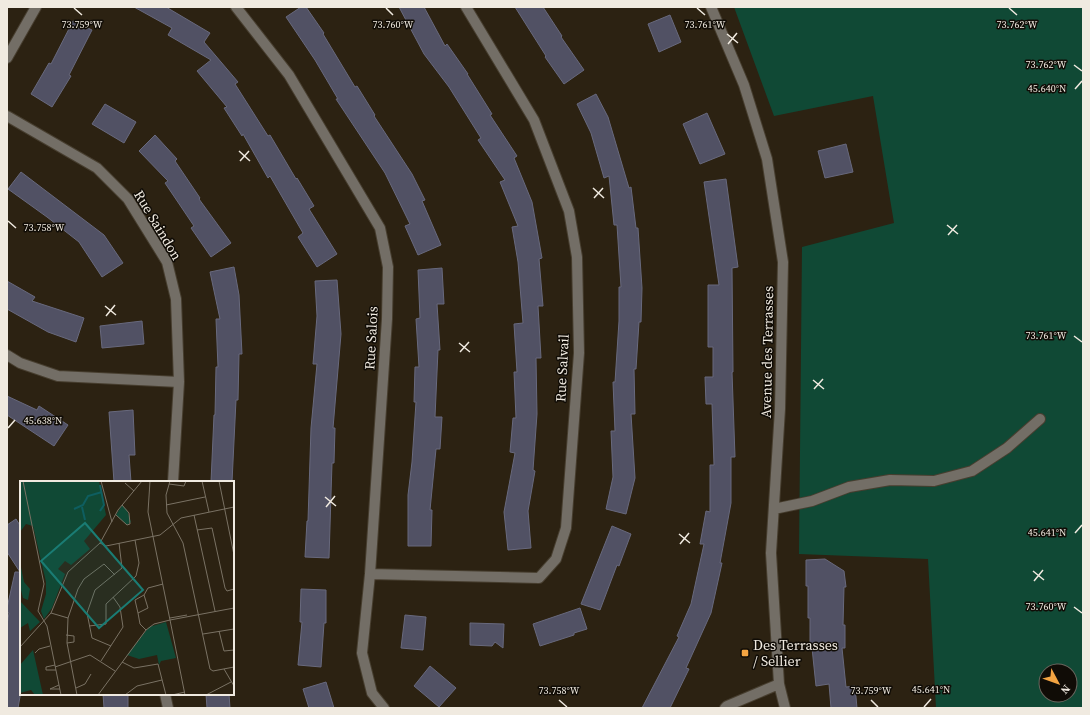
<svg xmlns="http://www.w3.org/2000/svg" width="1090" height="715" viewBox="0 0 1090 715" font-family="'Source Serif 4',serif">
  <rect width="100%" height="100%" fill="#2c2212"/>
  <path fill="#104935" fill-rule="evenodd" d="M734,7h349v701h-147l-8,-149 -129,-5 3,-307 92,-24 -21,-127 -99,20zM1046,671h24v24h-24z"/>
  <path fill="#515164" stroke="#68697d" d="M134,7h32l44,26 -6,9 34,40 -3,2 33,52 2,-1 26,44 1,-1 17,28 -5,3 28,45 -20,13 -19,-30 5,-4 -33,-57 -2,2 -25,-44 -1,2 -18,-28 3,-1 -30,-36 14,-11 -43,-25 4,-7z
    M301,7h5l18,26 -1,1 32,53 2,-1 18,29 -1,1 38,58 13,26 -3,1 19,44 -23,10 -13,-29 5,-2 -25,-51 -49,-74h2l-23,-39 -29,-43z
    M399,7h25l21,39 2,-2 21,30h-1l25,40 -2,1 27,41 -3,2 18,44 10,56 -3,1 4,47h-5l3,52h-5l1,56 -4,56 2,1 -7,40 3,37 -23,2 -4,-38 11,-59 -5,-1 3,-34h3l-2,-46h3l-3,-48 9,-1 -5,-61 -6,-35 6,-1 -18,-44 5,-2 -27,-40 3,-2 -32,-51 -25,-33z
    M515,7h28l19,29 -1,1 23,33 -20,14 -19,-27 1,-1z
    M670,15l11,27 -22,10 -11,-28z
    M73,21l19,9 -23,45 2,1 -19,31 -21,-13 18,-31 2,1z
    M596,94l12,23 21,71 2,-1 5,41h2l4,60 -1,34h-2l-3,47h-2l1,45h-4l4,64 -9,36 -20,-5 7,-32 -2,-46h4l-2,-49h2l4,-61v-34h2l-4,-62h-3l-5,-49 -5,2 -13,-45 -14,-29z
    M105,104l31,18 -12,21 -32,-19z
    M707,113l18,41 -25,10 -17,-40z
    M155,135l22,24 -2,2 25,37 -1,1 32,44 -20,14 -20,-29 3,-2 -29,-43 3,-2 -29,-30z
    M846,144l7,28 -28,6 -7,-27z
    M21,172l83,63 19,28 -21,14 -23,-35 -32,-25 -39,-28z
    M726,179l12,88 -6,1 1,104h-1l3,85h-4v46l-11,60h2l-11,50 -25,55 3,1 -19,39h-28l37,-71 -2,-1 14,-32 13,-60h-4l6,-33 4,1v-47h4l-2,-61h-6l-1,-27h8v-30h-5v-62h11l-15,-103z
    M234,267l5,28 3,59h-3l-1,46h-2l-4,82h-21l3,-67h1l1,-48h2l-2,-48h4l-10,-47z
    M442,268l2,36h-7l3,46h-2l-3,67h7l-2,32h-4l-6,61h2l-1,36h-23v-51l4,-33 4,-60h-2l1,-35h4l-3,-48 4,-1 -2,-48z
    M337,280l4,54 -8,94h2l-1,35h-2l-3,95 -24,-1 2,-36h1l3,-93 6,-64h-4l4,-48 -2,-35z
    M7,281l28,16 -3,4 52,17 -8,24 -28,-10 -41,-23z
    M142,321l2,23 -42,4 -2,-22z
    M7,396l30,14 2,-4 29,19 -14,21 -47,-31z
    M133,410l2,45h-6l2,27h-17l-5,-70z
    M16,519l5,8v164l-3,17h-11v-83l2,-12 -2,-1v-4l8,-36h5l-13,-20v-27z
    M612,526l19,8 -12,32 -2,-1 -17,45 -19,-6z
    M825,559l19,12 2,16h-2l-1,38h2v23h-3l4,39 9,-1 2,22h-26l-2,-24 -13,2 -4,-38h-2v-30h-2v-32h-2v-26z
    M301,589l25,1v33h-2l-3,44 -23,-2 4,-43h-2z
    M580,608l7,21 -13,4v2l-34,11 -7,-22z
    M405,615l21,2 -3,33 -22,-2z
    M470,623l34,1 -1,24 -8,-6 -3,4 -22,-1z
    M430,666l26,22 -17,19 -25,-21z
    M326,682l8,26h-25l-6,-19z
    M103,694h25v14h-24z
    M206,694h23l1,14h-23z"/>
  <g fill="none" stroke-linecap="round" stroke-linejoin="round">
    <defs>
      <path id="minor" d="M236,7l53,68 91,153 8,39 -1,52 -17,255 -8,79 10,40 12,15
        M711,7l33,78 23,74 16,103 -3,147 -9,144 8,131 6,24
        M7,58l29,-51
        M7,116l90,52 31,31 39,63 9,37 3,83 -6,100
        M7,355l13,8 38,13 121,6
        M774,509l38,-8 37,-14 41,-7 44,1 38,-10 35,-23 33,-29
        M370,574l169,4 17,-19 10,-31 13,-175 -2,-96 -8,-46 -35,-91 -68,-113
        M165,694l3,14
        M725,708l2,-2 52,-22"/>
    </defs>
    <use href="#minor" stroke="#473e2f" stroke-width="12"/>
    <use href="#minor" stroke="#736e66" stroke-width="10"/>
  </g>
  <path fill="none" stroke="#f0eae0" stroke-width="1.5" d="M74,8l8,7M386,8l7,7M697,8l8,7M1009,8l8,7M727,34l11,9M728,44l9,-11M1074,65l8,6M1075,89l7,-8M239,151l11,10M240,161l9,-10M593,188l11,10M594,198l9,-10M8,221l8,7M947,225l11,9M948,235l9,-10M105,306l11,9M106,316l9,-11M1074,336l8,6M459,343l11,9M460,352l9,-10M813,380l11,9M814,389l9,-10M8,428l7,-8M325,497l11,9M326,507l9,-11M1075,533l7,-8M679,534l11,9M680,544l9,-11M1033,571l11,9M1034,581l9,-11M1074,607l8,6M559,700l8,7M871,700l7,7M924,707l7,-8"/>
  <rect fill="#f3a442" stroke="#100c06" stroke-width="1.5" x="741" y="649" width="8" height="8" rx="2"/>
  <g text-anchor="middle" dominant-baseline="central" stroke-width="3" stroke-linejoin="round" paint-order="stroke">
    <g font-size="14" fill="#f0eae0" stroke="#100c06">
      <text transform="translate(158 225) rotate(59)">Rue Saindon</text>
      <text transform="translate(371 338) rotate(-87)">Rue Salois</text>
      <text transform="translate(767 352) rotate(-89)">Avenue des Terrasses</text>
      <text transform="translate(562 368) rotate(-87)">Rue Salvail</text>
    </g>
    <g font-size="14" fill="#f0eae0" stroke="#100c06" text-anchor="start">
      <text x="753" y="645">Des Terrasses<tspan x="753" dy="16">/ Sellier</tspan></text>
    </g>
  </g>
  <g transform="translate(20 481)">
    <rect width="214" height="214" fill="#2c2212"/>
    <path d="M0,0h79l7,34 -22,26 6,8 -19,16 -6,-4 -7,8 7,5 -13,34 -8,11 -3,-8 5,-17v-12l-13,-56 -7,-2 -6,8zM102,24l5,5 4,12 -4,3 -11,-10zM0,81l4,20 6,7 -2,11 -5,-2 -3,-12zM0,120l20,21 -10,9 -2,-8 -8,5zM146,141l10,36 -15,3 -2,4 -2,-10 -18,4 -12,-4 22,-28zM13,169l10,45h-8l-4,-5 -11,3v-28z" fill="#104935"/>
    <path fill="none" stroke="#0e5e60" stroke-width="2" d="M62,26l3,13M54,28l9,-4 5,-9 14,-4M80,30l4,-6 -4,-20"/>
    <path fill="none" stroke="#7a7264" stroke-width="1" d="M3,0l21,103 -6,27 9,15 14,69M81,0l11,41M150,0l-4,14 1,18 16,30 27,126 3,2 21,-4M182,0l7,31M199,0l15,74M105,2l9,8M149,3l15,2 2,-5M146,24l39,-8M96,34l11,10 3,-1 -1,-11 -7,-8M174,34l21,96M177,49l15,-2 13,60 2,3 7,-2M80,62l6,3 54,-11 21,-17 53,-11M31,132l17,5M118,132l-3,-13 9,-5M150,137l17,-3M150,139l15,75M150,139l64,-12M69,145l17,-2v-20l30,-28 3,-13 -4,-23M126,149l-6,-6 -2,-11 10,-5 -4,-13 4,-7 15,-4M199,150l5,20 10,-1M183,153l31,-5M46,154l8,1v6l-7,1M91,165l-19,-8 -5,-25 8,-23 27,-22 -3,-25M0,166l31,-34 17,-41 32,-29 18,-33 24,-29M15,172l4,-4 11,-3M81,180l22,-34 -3,-20 -7,-10M102,181l12,6 24,-4 8,31M35,184l-9,2v3h10M35,186l35,-12 25,16M204,188l10,17M39,204l-9,4h10M56,207l9,-4 6,-10M57,214l-10,-52 1,-25 10,-29 6,-10 20,-15 11,11M78,214l48,-65 8,-6 16,-4 -22,-108 2,-31M105,214l12,-9 25,-6M152,214l13,-3M186,214l25,-13"/>
    <path fill="#1a7c74" fill-opacity="0.15" stroke="#1a7c74" stroke-width="2" d="M65,42l58,67 -44,38 -58,-67z"/>
    <rect width="214" height="214" fill="none" stroke="#f0eae0" stroke-width="2"/>
  </g>
  <g font-size="10" text-anchor="middle" fill="#f0eae0" stroke="#100c06" stroke-width="3" stroke-linejoin="round" paint-order="stroke">
    <text x="1017" y="28">73.762°W</text>
    <text x="82" y="28">73.759°W</text>
    <text x="393" y="28">73.760°W</text>
    <text x="705" y="28">73.761°W</text>
    <text x="1046" y="68">73.762°W</text>
    <text x="1047" y="92">45.640°N</text>
    <text x="44" y="231">73.758°W</text>
    <text x="1046" y="339">73.761°W</text>
    <text x="43" y="424">45.638°N</text>
    <text x="1047" y="536">45.641°N</text>
    <text x="1046" y="610">73.760°W</text>
    <text x="931" y="693">45.641°N</text>
    <text x="559" y="694">73.758°W</text>
    <text x="871" y="694">73.759°W</text>
  </g>
  <rect width="1090" height="715" fill="none" stroke="#f0eae0" stroke-width="16"/>
  <g transform="translate(1058 683) rotate(131)"><circle r="19" fill="#100c06" stroke="#6a655d"/>
  <path d="M0-3L7 15L0 10L-7 15Z" fill="#f3a442"/>
  <text y="-6" font-size="11" font-weight="bold" text-anchor="middle" fill="#f0eae0">N</text>
  </g>
</svg>
